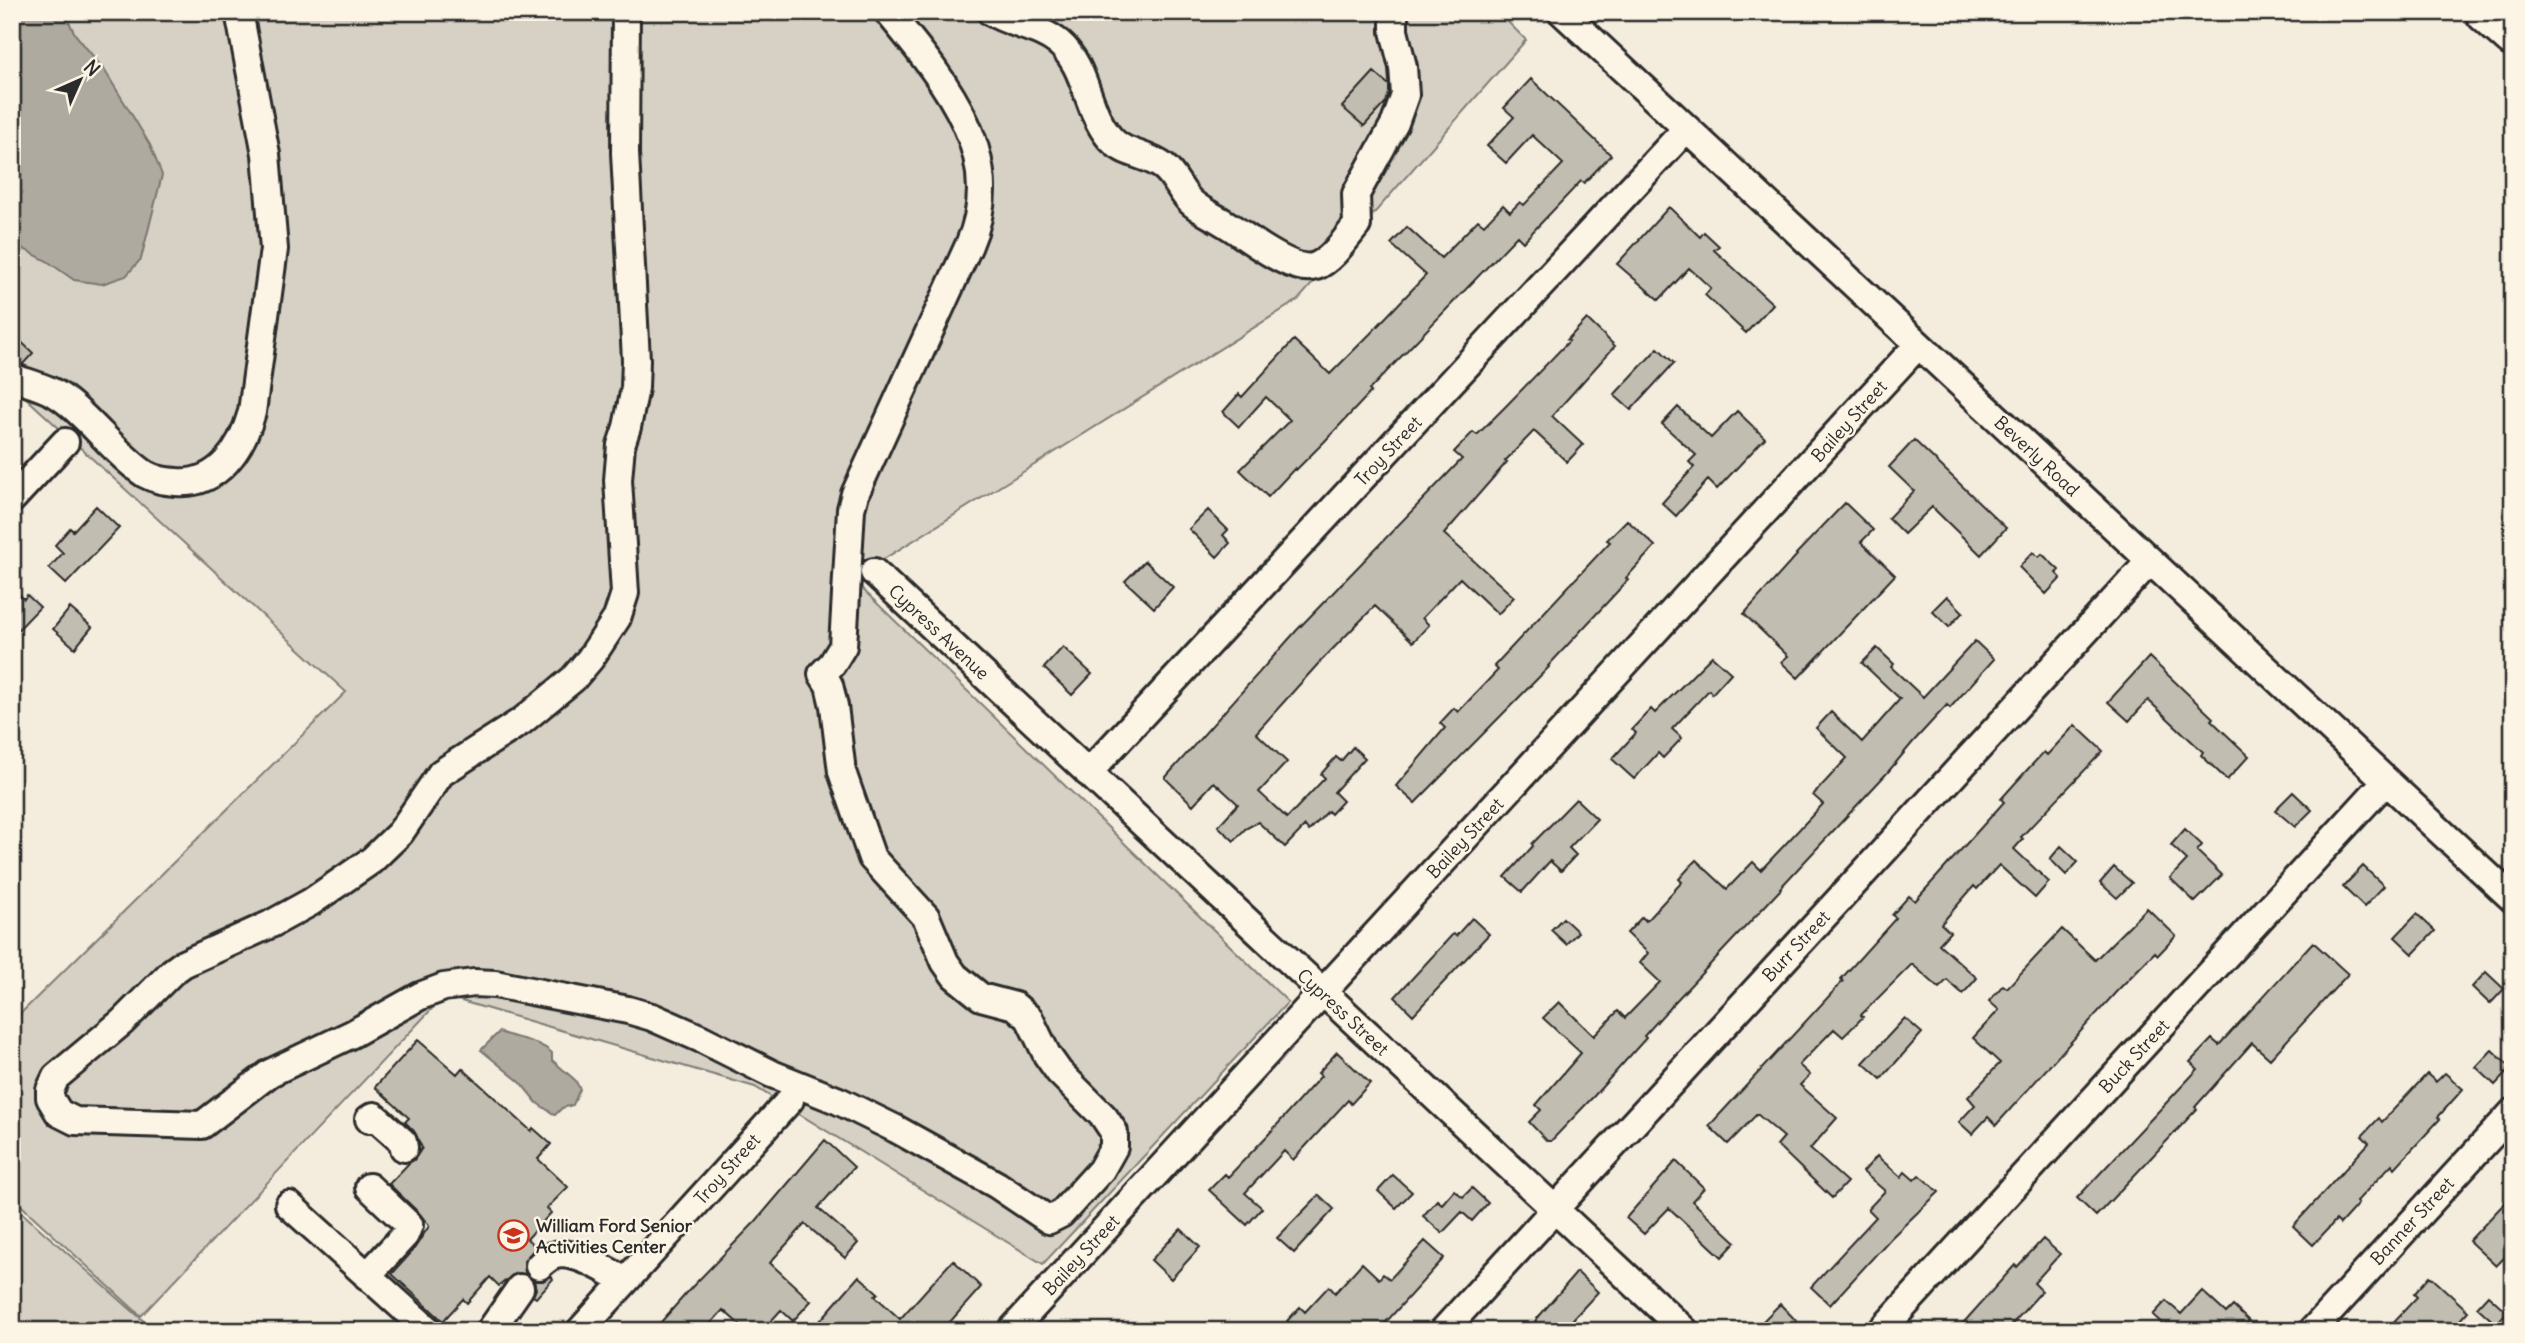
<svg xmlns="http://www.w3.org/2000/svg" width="2525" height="1343" viewBox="0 0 2525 1343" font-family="Delius,sans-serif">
  <rect width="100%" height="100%" fill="#f4edde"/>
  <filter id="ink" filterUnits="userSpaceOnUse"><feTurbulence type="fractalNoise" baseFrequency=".0143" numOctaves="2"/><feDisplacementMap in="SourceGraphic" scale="14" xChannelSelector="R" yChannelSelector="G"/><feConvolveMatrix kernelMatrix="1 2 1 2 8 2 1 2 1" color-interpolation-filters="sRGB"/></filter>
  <g filter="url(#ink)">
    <path fill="#d6d1c4" stroke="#807e78" stroke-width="2" d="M12,12h1486l28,28 -228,260 -446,279 436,423 -245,262 -288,-177 -311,-91 -303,320 -129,-119v-175l334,-330 -334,-307z
      M12,1204l143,127h-143z"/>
    <path fill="#afaaa0" stroke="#7a7771" stroke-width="2" d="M12,12h52l11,22 30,37 24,39 21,35 12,30 -21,84 -15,17 -24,8 -28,-4 -27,-19 -35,-18z
      M499,1032c18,7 39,8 53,21v7l23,20 5,9 -7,16 -11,3 -7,7 -18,-12 -17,-21 -39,-32z"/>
    <path fill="#c2bdb1" stroke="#2b2b2b" stroke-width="2" d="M1374,72l15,13v8l-3,9 -22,24 -22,-19z
      M1531,79l80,76 -27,28 -3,-2 -58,61 -6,-6 -148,154 2,2 -47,50 -28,28 -1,-2 -27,29 -28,-27 50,-50 -24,-23 -27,30 -16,-15 16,-18 3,3 52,-57 36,34 40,-40 56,-59 -35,-31 16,-17 34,31 37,-38 6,5 19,-20 7,7 10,-10 4,3 39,-41 -31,-29 -26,28 -19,-17 27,-29 -10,-9z
      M1669,207l31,30 4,-5 15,14 -5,4 59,54 -27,29 -41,-38 6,-7 -22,-20 -30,32 -42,-36z
      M1587,319l28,27 -63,70 31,29 -16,17 -33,-31 -29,30 2,1 -63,72 70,63 -16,17 -38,-36 -38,40 7,7 -16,17 -38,-36 -57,58 -62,69 31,29 -28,30 28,26 38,-40 -4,-4 15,-17 5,4 12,-14 12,11 -31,34 9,9 -12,13 -3,-3 -19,20 -4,-5 -20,21 -27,-25 -13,7 -11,12 -16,-15 20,-22 -24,-22 -21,23 -28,-27 132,-148 165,-171 -8,-7 19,-20 4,3 28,-28 64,-66 -2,-1z
      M12,333l21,20 -10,11 -11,-2z
      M1658,348l16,15 -43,47 -17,-15z
      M1678,407l33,31 26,-27 28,27 -48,51 -9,-9 -32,36 -14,-13 32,-36 -5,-5 7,-7 -34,-31z
      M1914,440l92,88 -25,27 -49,-48 -28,27 -16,-16 26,-27 -25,-24z
      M1845,503l28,27 -12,12 34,33 -97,103 -17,-16 7,-6 -44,-42 53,-59 -1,-1z
      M96,506l23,22 -53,56 -17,-16 14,-15 -8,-8 15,-17 3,3z
      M1208,510l20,20 -5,5 7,8 -13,14 -28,-28z
      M1627,520l28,26 -29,32 2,2 -80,86 1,1 -134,136 -19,-17 49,-58 -5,-5 14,-15 4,4 40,-42 -4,-4 116,-124 -3,-2z
      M2033,552l6,5 3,-3 17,16 -3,3 5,5 -15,16 -27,-27z
      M1145,561l28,26 -19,21 -29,-27z
      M12,588l12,11 3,-4 13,12 -28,29z
      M1947,596l16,16 -14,15 -17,-16z
      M70,608l22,19 -17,21 -22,-19z
      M1975,641l19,18 -44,49 -3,-3 -34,37 -25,30 -108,116 1,1 -110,117 -27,30 2,2 -52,58 -43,45h-4l-18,-19 12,-12 -5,-5 45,-52 -38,-35 16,-16 35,34 24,-25 7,7 35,-36 -20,-19 8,-10 -21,-20 15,-16 4,4 36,-39 -3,-3 17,-19 31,29 26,-27 8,8 62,-66 -10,-9 34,-37 -31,-30 15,-16 31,30 38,-43 -38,-36 15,-15 17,16 -3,3 32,30z
      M1063,647l29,27 -20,21 -28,-27z
      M1712,656l19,17 -19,21 -3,-4 -37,39 10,9 -19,20 -5,-5 -24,26 -22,-20 24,-26 -4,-4 19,-20 4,4z
      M2149,657l64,61 -2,2 38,36 -22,24 -26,-25 2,-3 -55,-52 -19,21 -21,-19z
      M2075,725l28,26 -82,86 2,2 -9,10 35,33 -14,16 -36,-33 -22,24 -3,-3 -33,38 9,8 -11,12 38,34 -14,16 -16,-14 -8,8 -27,-24 -51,51 2,2 -20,20 -9,-8 -35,36 11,10 -10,10 37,33 -27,31 37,33 -15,16 -55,-53 7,-8 -27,-23 -29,30 -19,-18 134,-145 -2,-2 55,-61 -4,-3 17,-19 6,5 89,-99 -3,-3 26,-29 17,-18 3,3z
      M2293,792l19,18 -17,17 -20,-17z
      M1576,799l21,20 -28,29 7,7 -15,16 -11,-10 -28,31 -17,-15 28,-31 -1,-2z
      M2185,829l17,16 -5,6 25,24 -27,27 -25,-24 17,-18 -16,-15z
      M2061,846l17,16 -12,13 -16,-16z
      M2363,866l21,20 -20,21 -21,-20z
      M2114,867l18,16 -15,15 -17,-15z
      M2147,908l29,28 -18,19 -3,-3 -38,39 -121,134 -8,-8 -16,17 -13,-12 16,-17 -7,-8 32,-34 -27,-25 26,-28 -10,-9 14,-16 4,3 55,-59 33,31z
      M2417,914l18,17 -22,23 -18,-17z
      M1472,918l17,16 -76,81 -18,-18 58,-63 3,2z
      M1563,918l15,14 -12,12 -15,-14z
      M2313,942l35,32 -78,85 -18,-16 -57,64 2,2 -101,107 -19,-18 121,-129 -8,-7 22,-23 7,6z
      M2486,972l18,17 -14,15 -18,-17z
      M1905,1018l17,15 -41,46 -18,-16z
      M418,1040l39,34 5,-6 69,63 2,-3 18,16 -13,15 30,28 -21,21 4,5 -24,26 9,8 -12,14 2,13h-12l-15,12 -9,-9 -23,26 -4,-4 -20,22 -51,-47 20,-22 17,-26 -9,-12 -31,-30 20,-21 5,-3 8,-12 -8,-17 -9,-9 4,-4 -34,-31z
      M2492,1050l19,18 -16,17 -19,-18z
      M1337,1052l33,31 -19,21 -3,-4 -55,60 -9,-9 -39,42 17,15 -15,17 -38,-35 16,-16 3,3 39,-41 54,-60 -3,-3z
      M2445,1073l18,16 -25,28 2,2 -45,49 -3,-4 -36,38 2,2 -18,20 -4,-4 -23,25 -20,-19 76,-83 -7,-7 17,-18 3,4 45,-48 9,8z
      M825,1140l29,27 -36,41 40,35 -13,15 -40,-34 -30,33 -5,6 41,38 -18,20 -12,-11 -19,21h-15l-24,-21 -19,21h-51l39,-44 64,-66z
      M1877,1156l24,21 4,-5 9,8 5,-5 20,17 -48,46 -61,67 -19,-18 65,-70 -8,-8 17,-18 -22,-19z
      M1676,1161l28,27 -12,13 44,41 -14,15 -53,-49 -25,26 -18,-16z
      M1393,1175l19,17 -16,16 -18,-17z
      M1472,1188l16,15 -16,18 -10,-9 -20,21 -19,-17 14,-16 5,4 12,-14 9,7z
      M2513,1194v55l-17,17 -27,-25z
      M1319,1195l15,14 -40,44 -17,-15z
      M1181,1229l19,18 -29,32 -20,-19z
      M2043,1239l17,15 -26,29 8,8 -36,40h-50l59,-66 2,2z
      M1425,1241l19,17 -66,73h-91l5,-5 -5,-5 13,-14 5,5 24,-26 6,7 27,-30 17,16 4,-5 7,5z
      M953,1260l28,27 -39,44h-112l-11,-9 40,-46 19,17 -3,3 25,23z
      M1577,1272l21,20 -25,27 13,12h-41l-10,-10z
      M551,1276l2,3 -17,19 -3,-2 3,-7 -2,-8h9z
      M2430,1276l38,35 -18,20h-65l32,-34 -3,-3z
      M2202,1291l24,22 7,-7 16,15 -6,7 3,3h-80l2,-2 -15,-14 13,-14 15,13z
      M2488,1295l19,17 -11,12 -19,-17z
      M1780,1304l26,27h-53z"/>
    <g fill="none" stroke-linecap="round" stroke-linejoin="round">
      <defs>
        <path id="minor" d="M626,12l-1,141 11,207 -1,28 -8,39 -6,18 -3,35 7,113 -8,25 -27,41 -17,20 -51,42 -81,52 -41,60 -28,27 -61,42 -40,22 -88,40 -11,8 -50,50 -66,55 -6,13v8l9,15 16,8 127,4 68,-52 82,-39 68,-38 24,-9 30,-4 21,1 133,26 24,7 50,22 70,35 67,27 57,28 101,56 52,35 12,-6 40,-44 13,-23v-15l-10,-15 -45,-45 -12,-17 -18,-37 -14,-12 -34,-9 -26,-21 -10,-14 -19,-45 -54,-59 -30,-86 -8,-66 -5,-21 -7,-11 10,-10 11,-18 8,-137 4,-15 114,-249c40,-90 -27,-167 -81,-233
          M991,12c21,13 49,15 68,31 28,24 27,66 50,94 14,18 37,16 55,30 11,9 16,24 26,34 10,10 24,15 36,23 19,11 67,51 90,42 16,-6 30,-28 41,-41l-1,-31 39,-71 10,-28 -2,-28 -9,-36v-19
          M1562,12l951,887
          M12,377c18,7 39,11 54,24 26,20 53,56 79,73 11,6 19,7 31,8 42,4 66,-34 76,-70l22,-163 -8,-95 -27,-142
          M12,499l53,-57
          M874,572l811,759
          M1088,773l598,-644
          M369,1119l5,-3 29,26 1,6
          M289,1205l140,126
          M539,1266c4,-4 9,-8 13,-10 21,-8 56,15 73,25
          M367,1276l38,-41 4,-10 -40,-38
          M490,1331l30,-43
          M580,1331l210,-231
          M1011,1331l907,-986
          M1443,1331l707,-770
          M1881,1331l505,-550
          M2312,1331l201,-219"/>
        <path id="highway" d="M2485,12l28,25"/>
      </defs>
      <use href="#minor" stroke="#2b2b2b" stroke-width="32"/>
      <use href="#highway" stroke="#2b2b2b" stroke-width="44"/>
      <use href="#minor" stroke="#fcf5e5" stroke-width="26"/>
      <use href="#highway" stroke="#fcf5e5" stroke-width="38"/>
    </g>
  </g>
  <defs>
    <symbol id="school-ring" viewBox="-11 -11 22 22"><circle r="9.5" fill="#fcf5e5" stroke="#c8321e" stroke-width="1.5"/><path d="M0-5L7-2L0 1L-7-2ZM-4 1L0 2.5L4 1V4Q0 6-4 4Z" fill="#c8321e"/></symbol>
  </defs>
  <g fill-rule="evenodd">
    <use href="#school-ring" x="496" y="1218" width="35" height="35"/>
  </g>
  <g text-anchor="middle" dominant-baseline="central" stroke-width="5" stroke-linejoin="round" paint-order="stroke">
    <g font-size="18" fill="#2b2b2b" stroke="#fcf5e5">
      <text transform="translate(1849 421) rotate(-48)">Bailey Street</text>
      <text transform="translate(1388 451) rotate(-47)">Troy Street</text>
      <text transform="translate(2037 456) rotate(43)">Beverly Road</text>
      <text transform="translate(939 632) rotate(43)">Cypress Avenue</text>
      <text transform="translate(1465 838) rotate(-47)">Bailey Street</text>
      <text transform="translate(1796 946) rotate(-47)">Burr Street</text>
      <text transform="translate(1343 1012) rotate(43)">Cypress Street</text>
      <text transform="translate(2134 1056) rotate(-47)">Buck Street</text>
      <text transform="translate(727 1169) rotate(-48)">Troy Street</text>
      <text transform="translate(2412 1221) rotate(-47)">Banner Street</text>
      <text transform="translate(1081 1255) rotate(-47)">Bailey Street</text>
    </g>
    <g font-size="18" font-weight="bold" fill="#2b2b2b" stroke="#fcf5e5" text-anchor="start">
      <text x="536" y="1225">William Ford Senior<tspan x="536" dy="21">Activities Center</tspan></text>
    </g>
  </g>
  <rect width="2525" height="1343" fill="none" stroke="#fcf5e5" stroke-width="42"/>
  <rect x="21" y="21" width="2483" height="1301" fill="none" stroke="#2b2b2b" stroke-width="2.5" filter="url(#ink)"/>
  <g transform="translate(80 80) rotate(45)" stroke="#fcf5e5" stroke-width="5" paint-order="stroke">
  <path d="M0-5L12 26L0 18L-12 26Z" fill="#2b2b2b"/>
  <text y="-10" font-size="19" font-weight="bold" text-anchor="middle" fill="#2b2b2b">N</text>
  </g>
</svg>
